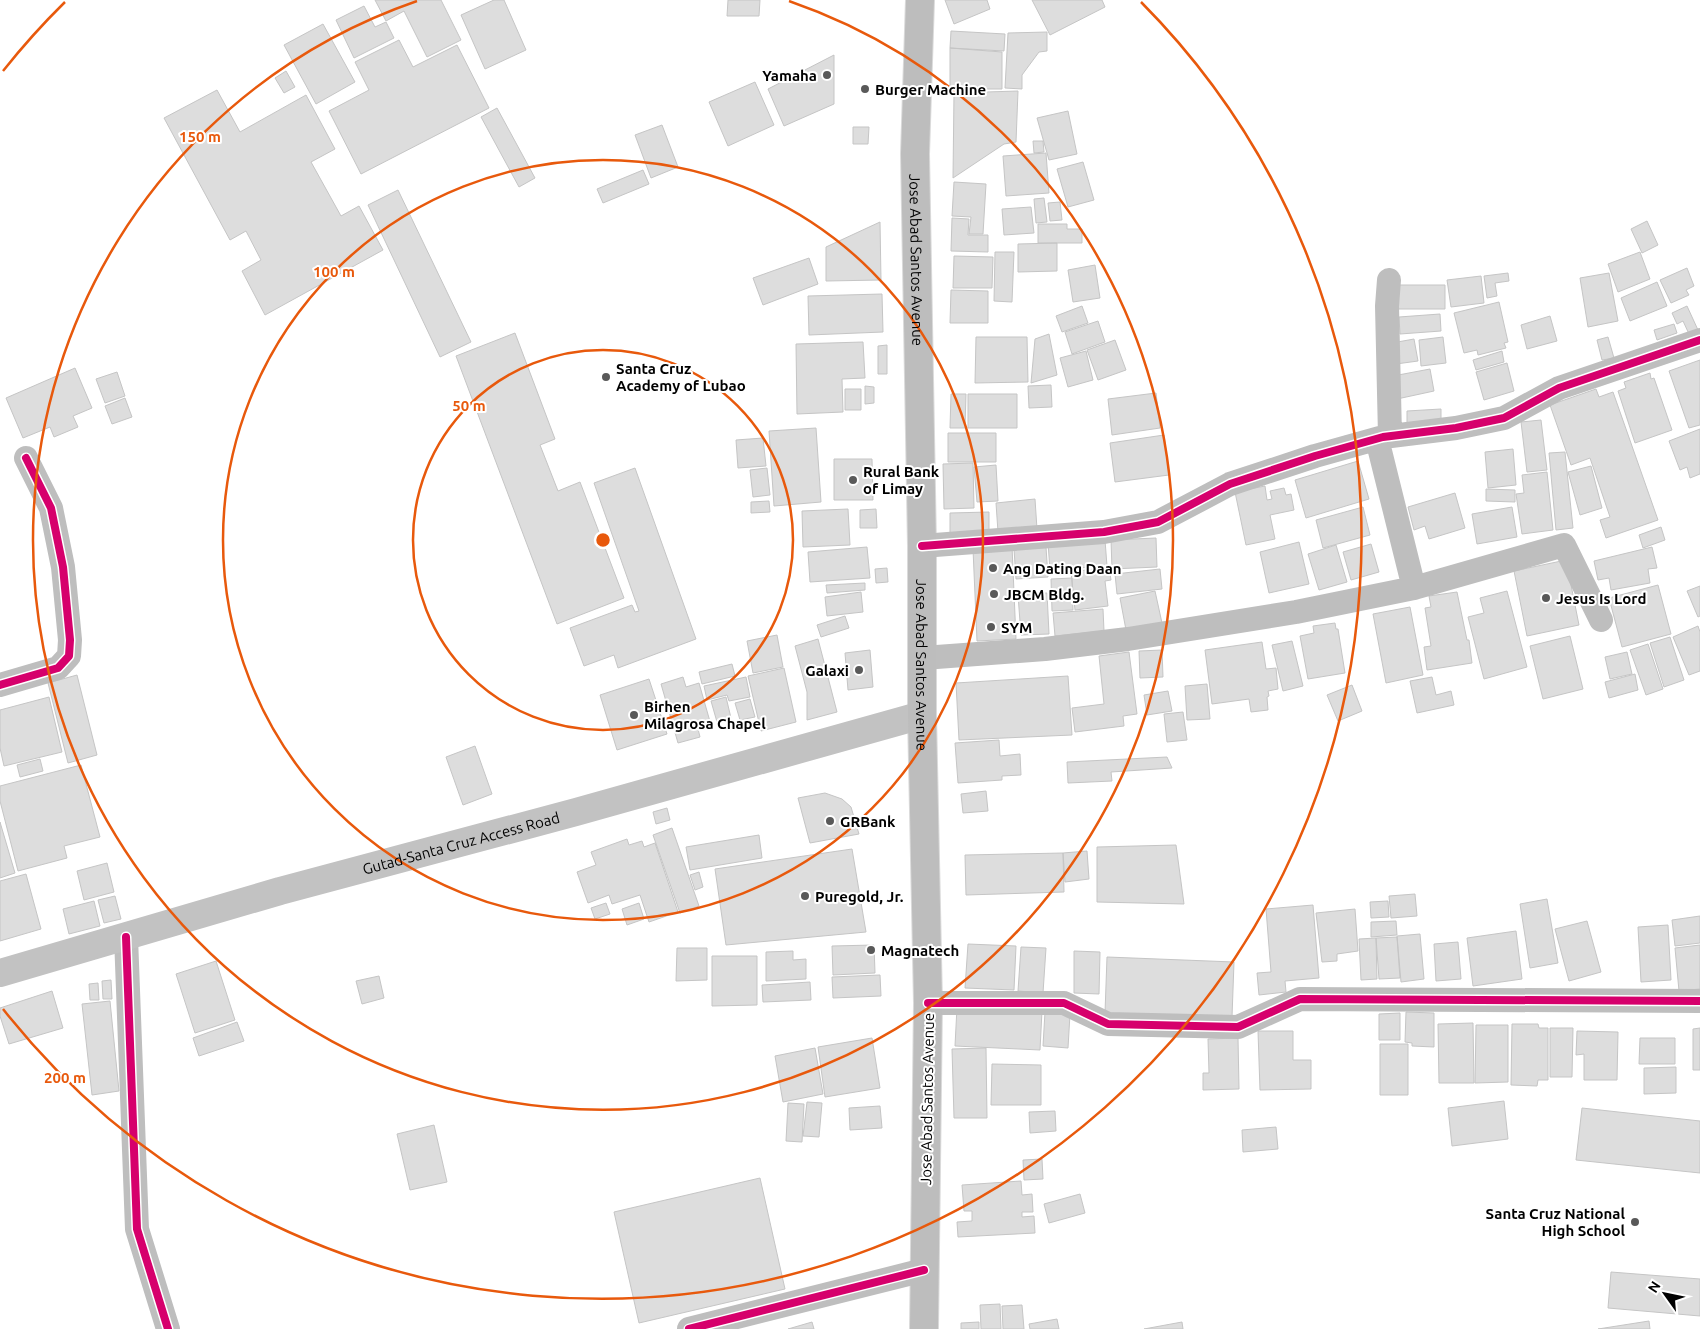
<svg xmlns="http://www.w3.org/2000/svg" width="1700" height="1329" viewBox="0 0 1700 1329" font-family="Ubuntu,sans-serif">
  <rect width="100%" height="100%" fill="#fff"/>
  <path fill="#ddd" stroke="#c5c5c5" d="M375,0h66l20,40 -34,17 -23,-46 -18,10z
    M494,0h10l22,50 -41,19 -24,-54z
    M728,0h32l-1,16h-32z
    M945,0h42l3,9 -36,15z
    M1032,0h70l3,7 -55,28z
    M364,6l11,21 11,-5 8,16 -40,20 -18,-38z
    M323,24l32,58 -39,22 -32,-59z
    M951,31l54,3 -1,17 -54,-3z
    M1047,32v19l-8,1 -17,23v14l-17,-1 3,-55z
    M399,40l14,27 44,-22 32,63 -128,66 -32,-63 40,-21 -14,-28z
    M950,48l52,4v37h-52z
    M834,55v49l-50,22 -16,-37z
    M286,71l9,16 -11,6 -9,-15z
    M755,82l19,43 -46,21 -19,-44z
    M217,90l23,42 66,-37 29,54 -24,13 30,54 18,-10 24,44 -118,65 -23,-44 19,-11 -15,-29 -16,9 -66,-122z
    M1018,91l-2,51 -12,2 -51,34 1,-85z
    M497,108l38,70 -16,9 -38,-70z
    M1068,111l9,43 -28,6 -12,-42z
    M662,125l16,42 -27,11 -16,-43z
    M853,127h16l-1,17h-15z
    M1033,141h10l1,11 -10,1z
    M1046,153l3,40 -43,3 -3,-40z
    M1083,162l11,38 -26,7 -11,-38z
    M643,170l6,14 -46,19 -6,-14z
    M954,182l32,2 -3,50h-14l2,-17 -19,-1z
    M398,190l73,152 -31,15 -72,-152z
    M1044,198l3,24 -11,1 -2,-24z
    M1060,202l2,18 -12,1 -2,-18z
    M1031,207l3,26 -30,2 -2,-26z
    M952,218l17,1 -1,16h20v17l-37,-1z
    M1647,221l11,24 -16,8 -11,-24z
    M880,222l1,58 -55,1v-34z
    M1038,224h29v5h15v14h-44z
    M1057,243v28l-39,1v-28z
    M995,252h19l-2,50 -18,-1z
    M1640,252l10,27 -32,13 -10,-28z
    M954,256l39,1 -1,31h-39z
    M809,258l9,26 -55,21 -10,-27z
    M1095,265l5,33 -27,4 -5,-32z
    M1687,268l7,18 -8,4 3,5 -18,8 -11,-23z
    M1508,273l1,8 -14,2 2,13 -10,2 -3,-22z
    M1609,273l9,48 -30,6 -8,-49z
    M1481,276l3,27 -33,4 -4,-27z
    M1657,282l10,24 -37,15 -9,-23z
    M1399,285h46v24h-54z
    M951,290l37,1v32h-38z
    M882,294l1,38 -74,3 -1,-39z
    M1499,302l9,40 -4,1 2,5 -28,7 -1,-5 -13,3 -10,-40z
    M1082,306l6,17 -26,9 -6,-16z
    M1687,306l11,24 -9,4 -6,-13 -6,3 -5,-11z
    M1440,314l1,17 -41,3 -1,-17z
    M1550,316l7,25 -30,8 -6,-24z
    M1098,321l7,21 -33,12 -7,-22z
    M1674,324l3,9 -20,7 -3,-10z
    M515,333l40,106 -15,6 18,46 22,-9 44,116 -67,26 -101,-268z
    M1049,334l8,41 -26,8 4,-44z
    M976,337h51l1,45 -53,1z
    M1443,337l3,26 -25,3 -2,-26z
    M1608,337l6,21 -12,2 -5,-20z
    M1414,339l4,22 -22,3 -4,-21z
    M1115,340l11,30 -28,10 -11,-30z
    M863,342l2,36 -23,1 1,33 -46,2 -1,-70z
    M887,345v29h-9v-28z
    M1086,351l7,29 -25,7 -8,-29z
    M1502,351l2,11 -28,8 -3,-10z
    M1700,360v65l-11,3 -20,-57z
    M1507,363l7,28 -30,9 -8,-28z
    M75,368l17,40 -19,8 5,11 -24,10 -4,-10 -27,11 -17,-40z
    M1430,369l4,22 -37,8 -4,-23z
    M117,372l8,24 -20,7 -9,-24z
    M1650,373l1,6 3,-1 18,52 -37,13 -17,-52 8,-3 -2,-6z
    M1051,385l1,22 -23,1 -1,-22z
    M865,386l9,1v16l-9,1z
    M845,389h16v21h-16z
    M1596,389l3,8 14,-5 45,128 -52,18 -6,-18 10,-3 -20,-59 -19,7 -21,-60z
    M1156,393l4,35 -48,7 -4,-36z
    M951,394h15l-1,34h-15z
    M968,394h49v34h-49z
    M125,398l7,19 -20,7 -7,-18z
    M1441,409v13l-34,1v-12z
    M1541,420l6,50 -20,2 -6,-50z
    M816,428l5,74 -47,4 -5,-75z
    M1700,429v45l-10,4 -3,-11 -7,3 -11,-29z
    M948,433h48v29h-48z
    M1164,435l5,40 -54,7 -5,-39z
    M763,438l3,28 -28,2 -2,-28z
    M1513,449l3,36 -28,3 -3,-36z
    M1565,452l8,76 -17,2 -7,-77z
    M834,459h38l1,41h-39z
    M1358,461l11,38 -63,19 -11,-38z
    M973,463l1,45 -30,1 -1,-45z
    M996,465l2,36 -21,1 -3,-35z
    M1591,466l11,42 -22,7 -12,-43z
    M635,468l61,171 -78,29 -4,-13 -30,11 -14,-38 62,-23 3,7 4,-1 -45,-128z
    M767,468l3,27 -17,2 -3,-27z
    M1547,472l6,58 -31,4 -6,-40 8,-1 -2,-18z
    M1265,486l2,14 5,-1 -2,-8 14,-3 2,7 5,-1 3,16 -24,5 5,24 -29,6 -11,-53z
    M1486,489l29,1v12l-29,-1z
    M1455,493l10,35 -36,11 -4,-13 -11,4 -6,-23z
    M1035,499l2,30 -39,3 -2,-29z
    M769,501l1,11 -19,1v-11z
    M1363,507l7,28 -47,13 -7,-28z
    M1512,507l5,30 -40,7 -5,-30z
    M848,509l2,36 -47,2 -1,-36z
    M876,509l1,19h-17v-18z
    M989,512v23h-39v-22z
    M1661,527l4,13 -22,8 -4,-13z
    M1156,538l1,29 -45,2 -1,-29z
    M1105,540l2,26 -57,4 -2,-27z
    M1299,542l10,42 -40,9 -9,-41z
    M1371,544l8,28 -28,8 -8,-28z
    M1336,545l11,37 -28,8 -11,-36z
    M1012,546l4,93 -39,2 -4,-92z
    M867,547l3,31 -60,4 -2,-30z
    M1046,547l2,30 -32,2 -2,-30z
    M1652,547l5,21 -9,1 2,14 -39,7 -2,-12 -11,2 -4,-19z
    M1566,560l13,65 -52,11 -13,-65z
    M1109,567l2,13 -6,1 3,25 -33,4 -4,-38z
    M887,568l1,14 -12,1 -1,-14z
    M1160,569l2,20 -45,5 -2,-20z
    M1072,578l1,32 -21,1 -1,-32z
    M865,583v7l-38,3 -1,-8z
    M1658,585l13,49 -49,13 -13,-49z
    M1700,586v30l-2,1 -11,-26z
    M1155,591l7,32 -36,7 -6,-32z
    M1507,591l20,76 -43,12 -16,-62 16,-4 -4,-15z
    M861,592l2,20 -36,4 -2,-19z
    M1457,592l10,48h2l3,23 -45,7 -3,-23 7,-1 -6,-38 6,-1 -2,-11z
    M1047,593l2,41 -28,1 -3,-40z
    M1410,607l13,68 -37,8 -13,-69z
    M1103,609l1,22 -49,5 -2,-23z
    M845,616l4,12 -28,9 -4,-12z
    M1335,623l1,6h2l7,44 -37,6 -8,-43 14,-3 -1,-7z
    M1698,626l2,6v39l-11,4 -16,-38z
    M777,635l6,32 -30,6 -6,-32z
    M1570,636l13,53 -40,10 -13,-53z
    M1670,637l14,43 -20,7 -14,-44z
    M818,639l19,73 -30,8v-28l-12,-46z
    M1292,641l11,45 -20,5 -11,-46z
    M1262,642l4,27 10,-1 2,21 -10,2 1,5 -2,1 1,13 -17,2 -2,-13 -37,5 -7,-54z
    M1648,644l15,45 -17,6 -16,-45z
    M870,650l3,37 -25,3 -3,-37z
    M1162,650l1,27 -23,1 -1,-27z
    M1129,652l8,62 -14,2 1,10 -49,6 -3,-24 32,-4 -5,-48z
    M1627,652l5,22 -22,5 -5,-22z
    M732,664l3,12 -33,8 -3,-12z
    M784,668l12,54 -35,9 -13,-55z
    M1635,674l3,16 -29,8 -4,-16z
    M77,675l20,80 -29,8 -20,-80z
    M1068,676l4,59 -113,5 -3,-57z
    M683,677l3,10 13,-4 12,42 -13,4 2,8 -22,6 -17,-59z
    M746,677l4,20 -21,4 -2,-6 -20,5 -3,-14z
    M1432,677l4,18 15,-4 3,14 -37,8 -7,-32z
    M649,679l18,55 -50,16 -17,-55z
    M1207,684l3,35 -23,1 -2,-34z
    M1352,685l10,26 -24,10 -11,-26z
    M1168,691l4,20 -25,4 -3,-20z
    M49,697l13,55 -58,14 -4,-18v-38z
    M726,697l5,21 -14,4 -6,-21z
    M750,699l5,18 -15,3 -5,-17z
    M1183,712l4,28 -20,2 -3,-28z
    M999,740l1,16 20,-2 1,21 -19,1v4l-44,3 -3,-40z
    M475,746l17,48 -29,11 -17,-48z
    M1167,757l5,11 -61,4 1,9 -44,2 -1,-21z
    M40,759l3,12 -23,6 -3,-12z
    M81,765l19,72 -36,9 3,12 -49,13 -18,-70v-15z
    M986,791l2,20 -25,2 -2,-19z
    M825,793l17,6 9,8 8,27 -49,9 -12,-45z
    M667,808l3,12 -14,4 -3,-12z
    M0,822l15,51 -15,5z
    M672,828l27,78 -19,7 -27,-78z
    M759,835l3,23 -72,12 -4,-23z
    M627,839l2,6 13,-4 2,6 11,-4 23,69 -29,10 -9,-27 -28,9 -3,-9 -21,8 -11,-31 19,-7 -5,-13z
    M1176,845l8,59 -87,-2v-55z
    M852,849l14,83 -140,13 -11,-76z
    M1087,851l2,28 -24,3 -2,-29z
    M1063,853l1,39 -98,3 -1,-40z
    M107,863l7,29 -30,8 -7,-29z
    M699,872l4,15 -8,3 -5,-15z
    M26,874l15,55 -41,12v-60z
    M1415,894l2,22 -26,2 -2,-22z
    M115,896l6,23 -17,4 -6,-23z
    M1547,899l11,64 -28,5 -10,-64z
    M94,901l6,25 -31,8 -6,-25z
    M1388,901l1,16 -18,1 -1,-16z
    M606,903l4,11 -15,5 -4,-11z
    M639,903l5,16 -17,6 -5,-16z
    M1313,905l6,73 -34,3 1,11 -27,3 -2,-22 14,-1 -5,-63z
    M1355,909l3,42 -21,3v7l-15,1 -6,-49z
    M1700,916v27l-25,3 -3,-26z
    M1396,921l1,14 -26,2v-15z
    M1587,921l14,51 -32,9 -14,-52z
    M1668,925l3,55 -30,2 -3,-55z
    M1516,931l6,48 -49,7 -6,-48z
    M1420,934l4,45 -23,3 -4,-46z
    M1397,937l3,41 -21,1 -3,-41z
    M1376,938l1,41 -16,1 -2,-41z
    M1458,942l3,37 -25,2 -2,-37z
    M968,944l48,2 -2,44 -49,-2z
    M874,945l1,28 -42,2 -1,-29z
    M1700,945v44l-21,2 -4,-43z
    M1021,947l25,1 -3,45 -25,-2z
    M677,948h30v32l-31,1z
    M793,951v9l13,-1v20l-40,2v-29z
    M1074,951l26,1 -1,42 -25,-1z
    M712,956h45v49l-45,1z
    M1107,957l127,5 -2,55 -127,-4z
    M216,961l19,59 -40,13 -19,-59z
    M880,975l1,21 -48,2 -1,-21z
    M379,976l5,22 -22,6 -6,-23z
    M111,980l1,19h-9l-1,-18z
    M810,982l1,18 -48,2 -1,-17z
    M98,983l1,17h-9l-1,-16z
    M52,991l11,37 -54,16 -9,-28v-8z
    M110,1001l9,90 -27,4 -10,-91z
    M957,1007l85,4 -2,39 -85,-4z
    M1045,1012l25,2 -2,34 -25,-2z
    M1406,1012l28,1v34l-22,-1v-3l-7,-1z
    M1400,1013v27h-21v-26z
    M237,1022l7,19 -45,15 -6,-18z
    M1473,1023l1,60h-35l-1,-59z
    M1512,1024h26l1,4h9v52h-10l-1,6 -26,-1z
    M1476,1025h32v57l-33,1z
    M1550,1028h23l-1,49h-22z
    M1700,1028v42h-7v-41z
    M1258,1031h35v29h18v29l-51,1z
    M1577,1031l41,1 -1,48h-33v-26l-8,1z
    M872,1038l8,50 -55,9 -7,-50z
    M1238,1038l1,51 -36,1v-17h6l-1,-34z
    M1640,1038h35v26h-36z
    M1380,1044h28v51h-28z
    M815,1048l8,46 -40,8 -8,-46z
    M986,1048l1,70h-33l-2,-69z
    M992,1064l49,1v40h-50z
    M1676,1067v26l-32,1v-26z
    M1504,1101l4,38 -56,7 -4,-38z
    M807,1102l15,1 -3,34 -16,-1z
    M788,1103l16,1 -2,38 -16,-1z
    M880,1106l2,22 -32,2 -1,-22z
    M1582,1108l118,13v52l-124,-13z
    M1055,1111l1,20 -26,2 -1,-21z
    M434,1125l13,57 -37,8 -13,-56z
    M1276,1127l2,22 -35,3 -1,-22z
    M1042,1159l1,20 -19,1 -1,-20z
    M760,1178l25,111 -146,34 -25,-111z
    M1021,1181l1,14 10,-1 1,18h-11v5l12,-1 1,17 -77,4 -1,-15 15,-1v-10h-8l-2,-26z
    M1080,1194l5,19 -36,10 -5,-19z
    M1611,1272l89,7v37l-92,-8z
    M1000,1304l1,25h-20l-1,-24z
    M1022,1305l2,24h-21l-1,-23z
    M1057,1319l2,10h-29l-1,-5z
    M1649,1321l1,8h-52z
    M812,1322l2,7h-26z
    M979,1322v7h-18v-6z
    M1182,1322l1,7h-39z"/>
  <g fill="none" stroke-linecap="round" stroke-linejoin="round">
    <defs>
      <g id="primary">
        <path id="s2" d="M920,0l-5,154 7,392v169l6,288 -4,326"/>
      </g>
    </defs>
    <use href="#primary" stroke="#dbdbdb" stroke-width="30"/>
    <path stroke="#bebebe" stroke-width="24" d="M1389,280l-2,26 3,130
      M1377,439l37,149
      M922,546l182,-14 54,-10 72,-38 85,-28 68,-19 73,-9 48,-10 55,-30 141,-48
      M923,658l122,-9 83,-10 168,-27 118,-24 150,-43 37,75
      M0,685l58,-17 11,-12 1,-16 -7,-73 -12,-59 -25,-50
      M126,937l11,292 31,100
      M928,1003h136l44,21 130,3 62,-28 400,2
      M689,1329l235,-59"/>
    <path stroke="#c2c2c2" stroke-width="28" id="s1" d="M0,973l280,-82 296,-79 346,-97"/>
    <use href="#primary" stroke="#bdbdbd" stroke-width="28"/>
    <defs>
      <path id="cycleway" d="M922,546l182,-14 54,-10 72,-38 85,-28 68,-19 73,-9 48,-10 55,-30 141,-48
        M0,685l58,-17 11,-12 1,-16 -7,-73 -12,-59 -25,-50
        M126,937l11,292 31,100
        M928,1003h136l44,21 130,3 62,-28 400,2
        M689,1329l235,-59"/>
    </defs>
    <use href="#cycleway" stroke="#fff" stroke-width="11"/>
    <use href="#cycleway" stroke="#d6006c" stroke-width="8"/>
  </g>
  <g fill="none" stroke="#e8590c" stroke-width="2.5">
    <circle cx="603" cy="540" r="190"/>
    <circle cx="603" cy="540" r="380"/>
    <path d="M789 1A570 570 0 1 1 417 1"/>
    <path d="M3 71A761 761 0 0 1 65 2M1141 2A761 761 0 1 1 3 1009"/>
  </g>
  <g fill="#595959" stroke="#fff" stroke-width="2">
    <circle cx="827" cy="75" r="5"/>
    <circle cx="865" cy="89" r="5"/>
    <circle cx="606" cy="377" r="5"/>
    <circle cx="853" cy="480" r="5"/>
    <circle cx="993" cy="568" r="5"/>
    <circle cx="994" cy="594" r="5"/>
    <circle cx="1546" cy="598" r="5"/>
    <circle cx="991" cy="627" r="5"/>
    <circle cx="859" cy="670" r="5"/>
    <circle cx="634" cy="715" r="5"/>
    <circle cx="830" cy="821" r="5"/>
    <circle cx="805" cy="896" r="5"/>
    <circle cx="871" cy="950" r="5"/>
    <circle cx="1635" cy="1222" r="5"/>
  </g>
  <g text-anchor="middle" dominant-baseline="central" stroke-width="4" stroke-linejoin="round" paint-order="stroke">
    <g font-size="15" font-weight="bold" fill="#000" stroke="#fff" text-anchor="start">
      <text x="817" y="75" text-anchor="end">Yamaha</text>
      <text x="875" y="89">Burger Machine</text>
      <text x="616" y="368">Santa Cruz<tspan x="616" dy="17">Academy of Lubao</tspan></text>
      <text x="863" y="471">Rural Bank<tspan x="863" dy="17">of Limay</tspan></text>
      <text x="1003" y="568">Ang Dating Daan</text>
      <text x="1004" y="594">JBCM Bldg.</text>
      <text x="1556" y="598">Jesus Is Lord</text>
      <text x="1001" y="627">SYM</text>
      <text x="849" y="670" text-anchor="end">Galaxi</text>
      <text x="644" y="706">Birhen<tspan x="644" dy="17">Milagrosa Chapel</tspan></text>
      <text x="840" y="821">GRBank</text>
      <text x="815" y="896">Puregold, Jr.</text>
      <text x="881" y="950">Magnatech</text>
      <text x="1625" y="1213" text-anchor="end">Santa Cruz National<tspan x="1625" dy="17">High School</tspan></text>
    </g>
    <g font-size="15" fill="#000" stroke="#fff">
      <text stroke="none"><textPath href="#s2" startOffset="260">Jose Abad Santos Avenue</textPath></text>
      <text stroke="none"><textPath href="#s2" startOffset="665">Jose Abad Santos Avenue</textPath></text>
      <text stroke="none"><textPath href="#s1" startOffset="479">Gutad-Santa Cruz Access Road</textPath></text>
      <text transform="translate(927 1099) rotate(-89)">Jose Abad Santos Avenue</text>
    </g>
  </g>
  <circle cx="603" cy="540" r="8" fill="#e8590c" stroke="#fff" stroke-width="2.5"/>
  <g font-size="15" text-anchor="middle" font-weight="bold" fill="#e8590c" stroke="#fff" stroke-width="4" stroke-linejoin="round" paint-order="stroke">
    <text x="200" y="142">150 m</text>
    <text x="334" y="277">100 m</text>
    <text x="469" y="411">50 m</text>
    <text x="65" y="1083">200 m</text>
  </g>
  <g transform="translate(1665 1294) rotate(303)" stroke="#ffffff" stroke-width="4" paint-order="stroke">
  <path d="M0-4L9 19L0 12L-9 19Z" fill="#000000"/>
  <text y="-8" font-size="14" font-weight="bold" text-anchor="middle" fill="#000000">N</text>
  </g>
</svg>
